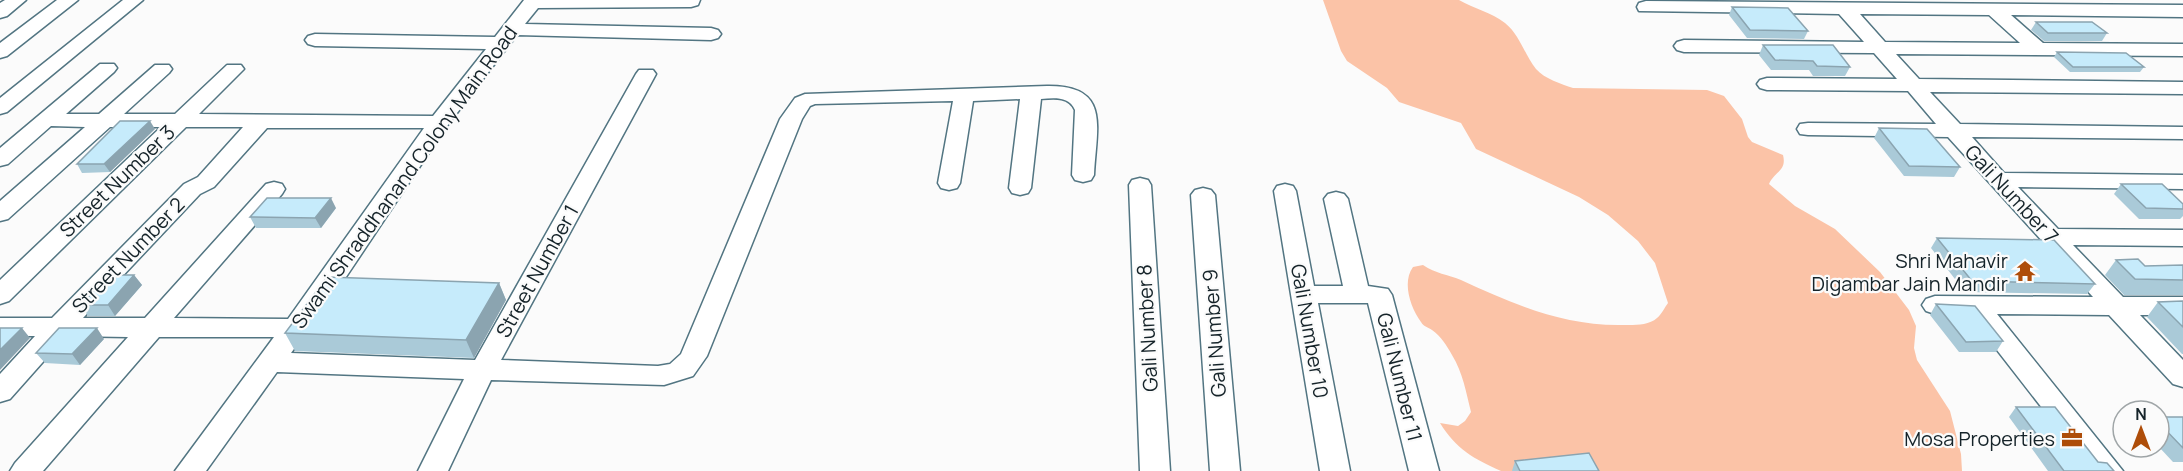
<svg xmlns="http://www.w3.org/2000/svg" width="2183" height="471" viewBox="0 0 2183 471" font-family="Manrope,sans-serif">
  <rect width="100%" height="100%" fill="#fbfbfb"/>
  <path fill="#fbc3a7" d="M1323,0h136c15,9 32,12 46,23 15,12 19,31 31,46 9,10 25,15 37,19l134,2 17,6 18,23 6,18 4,5 31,13c4,16 -8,16 -14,29l26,22 40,23 45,43 29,38 7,16 -2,22 3,12 33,51 11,43 1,17h-461c-27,-12 -45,-22 -61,-48l18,3 7,-5 6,-9c-5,-20 -8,-39 -19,-57 -5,-9 -11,-19 -20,-25 -4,-3 -8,-3 -11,-8 -11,-15 -19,-40 -8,-55l10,-2c13,9 24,9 38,15 52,24 102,46 161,45 11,0 26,1 35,-7 4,-3 8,-11 11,-15l-13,-40 -17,-22 -30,-26 -29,-18 -103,-48 -15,-26 -62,-21 -12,-14 -40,-27 -6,-10z"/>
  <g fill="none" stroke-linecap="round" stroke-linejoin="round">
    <defs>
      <path id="minor" d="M5,0h21l-19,16 -7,2v-15z
        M57,0h21l-71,56 -7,2v-15z
        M123,0h20l-136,112 -7,2v-16z
        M524,0h176l-2,5 -7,2 -153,1 -13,16 186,4 7,2 3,4 -3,4 -7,2 -194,-5 -70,91 -101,151 -55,76 184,7 161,-286 3,-4h14l3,4 -155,286 157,6 12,-2 11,-10 99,-235 15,-21 10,-4 242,-8c65,-1 49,42 47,89l-3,5 -8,2 -8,-2 -3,-5 3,-65c-6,-14 -21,-12 -34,-11l-10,89 -3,5 -8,2 -8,-2 -3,-5 11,-89 -47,2 -13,82 -3,5 -8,2 -8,-2 -3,-5 15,-82 -138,3 -5,2 -8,13 -95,237 -14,20 -29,9 -173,-5 -43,91h-30l46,-92 -187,-7 -71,99h-31l99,-134h-115l-116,134h-33l5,-8 113,-126 -62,-1 -56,63 -10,3v-28l35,-38h-35v-18h52l132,-134 14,-7 45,-50h-57l-177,174 -9,3v-24l161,-153h-51l-102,92 -8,2v-20l85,-74 -34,-1 -43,38 -8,2v-18l100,-84h14l3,4 -3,4 -48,42h33l56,-49h14l3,4 -3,4 -45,41h51l52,-49h14l3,4 -45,45 234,2 53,-67 -171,-3 -7,-2 -3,-4 3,-4 7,-2 180,3zM267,128h157l-136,191 -114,-1 108,-124 3,-5 -3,-5 -8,-2 -8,2 -121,134h-62l117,-124 14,-7z
        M1646,1l537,4v12l-172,-2 32,28 140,1v12l-287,-2 23,25 264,3v12l-253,-2 30,32 223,3v12l-211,-2 32,36 179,2v14l-165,-2 40,42 125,1v16l-110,-1 50,52h60v18h-43l43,45v27l-10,-3 -64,-69 -112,-1 126,157h-32l-122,-157h-34l-9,-3 -4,-6 4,-6 9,-3 158,1 -145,-160 -140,-2 -8,-1 -3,-5 3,-5 8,-1 128,1 -28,-33 -141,-1 -7,-2 -3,-4 3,-4 7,-2 130,1 -23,-26 -190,-1 -7,-2 -3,-4 3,-4 7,-2 180,2 -25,-28 -200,-3 -2,-4 2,-4zM1860,14l129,1 31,28 -135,-1z
        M1140,178l8,2 3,5 19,286h-30l-11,-286 3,-5z
        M1285,184l8,2 3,5 18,95h29l-19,-87 4,-5 8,-2 8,2 4,5 20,87 20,3 4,6 47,176h-30l-41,-168h-50l32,168h-30l-46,-280 3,-5z
        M1203,188l8,2 4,5 25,276h-30l-19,-276 4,-5z"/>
    </defs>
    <use href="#minor" stroke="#527582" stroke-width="3"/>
    <use href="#minor" fill="#fff" fill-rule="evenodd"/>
  </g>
  <path fill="#aacad8" d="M1732,7l76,24 -4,8 -57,-1 -18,-23z
    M2036,22l71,11 -5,8h-58l-13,-11z
    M1763,45l87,22 -5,9h-32l-4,-6h-38l-12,-15z
    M2057,52l87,15 -4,5h-70l-16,-15z
    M1879,128l81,39 -6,10 -50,-1 -30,-38z
    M155,129l-45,43 -28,1 -5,-9z
    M2121,184l62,20v12l-3,3h-41l-25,-25z
    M336,208l-15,20h-65l-6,-11z
    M1937,238l158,46 -8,10 -122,-2 -34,-44z
    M2116,260l29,6 38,-1v30h-59l-19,-20z
    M134,275l8,10 -27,31h-27l-7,-11z
    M499,283l7,17 -32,58 -179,-7 -10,-18z
    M2183,301v53h-1l-35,-37 11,-15z
    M1936,304l67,37 -7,11h-37l-29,-37z
    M104,339l-24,26 -35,-2 -9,-10z
    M2016,407l82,55 16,9h-66l-39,-54z
    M2159,417h24v45h-10l-14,-15z
    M1515,461l84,10h-87z"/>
  <path fill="#8ba4b0" d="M150,121l5,8 -45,43 -6,-8z
    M331,198l5,10 -15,20 -6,-10z
    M134,275l8,10 -27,31 -7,-11z
    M499,283l7,17 -32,58 -8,-18z
    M22,328l8,10 -30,32v-20z
    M97,328l7,11 -24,26 -8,-11z"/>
  <path fill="#c6ebfb" stroke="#8ba4b0" stroke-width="1.5" d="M1732,7l56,1 20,23 -58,-1z
    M2036,22h56l15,11h-59z
    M1763,45h70l17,22 -33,-1 -4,-5 -38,-1z
    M2057,52l69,1 18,14h-71z
    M120,121h30l-46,43h-27z
    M1879,128l48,1 33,38 -51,-1z
    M2121,184h41l21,20v5l-37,-1z
    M267,198h64l-16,20 -65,-1z
    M1937,238l117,2 41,44 -123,-3z
    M2138,259l7,7 38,-1v15l-48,-1 -19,-19z
    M109,275h25l-26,30h-27z
    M327,277l172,6 -33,57 -181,-7z
    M2183,301v26l-25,-25z
    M1936,304l39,2 28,35 -37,1z
    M0,328h22l-22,22z
    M59,328h38l-25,26 -36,-1z
    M2016,407h39l43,55 9,1 7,8h-50z
    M2159,417h24v31l-24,-25z
    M1589,453l10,18h-79l-5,-10z"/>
  <defs>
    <symbol id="temple-bare" viewBox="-9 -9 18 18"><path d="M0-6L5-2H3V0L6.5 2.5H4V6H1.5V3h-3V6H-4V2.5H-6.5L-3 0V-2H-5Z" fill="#ae4d09" stroke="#fbfbfb" stroke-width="2.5" paint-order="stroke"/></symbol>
    <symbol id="office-bare" viewBox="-9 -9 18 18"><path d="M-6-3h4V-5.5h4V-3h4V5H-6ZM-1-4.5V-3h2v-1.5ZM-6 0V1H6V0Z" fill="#ae4d09" stroke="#fbfbfb" stroke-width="2.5" paint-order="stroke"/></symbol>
  </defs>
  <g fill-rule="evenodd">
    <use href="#temple-bare" x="2010" y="256" width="30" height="30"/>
    <use href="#office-bare" x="2057" y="423" width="30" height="30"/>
  </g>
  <g text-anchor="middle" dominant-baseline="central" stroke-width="4.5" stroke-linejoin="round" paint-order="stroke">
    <g font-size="20" fill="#152329" stroke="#fbfbfb">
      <text transform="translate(404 177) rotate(-54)">Swami Shraddhanand Colony Main Road</text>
      <text transform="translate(117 181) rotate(-44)">Street Number 3</text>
      <text transform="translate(2012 194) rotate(47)">Gali Number 7</text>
      <text transform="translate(128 255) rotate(-46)">Street Number 2</text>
      <text transform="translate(537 271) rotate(-61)">Street Number 1</text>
      <text transform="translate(1147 328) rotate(-93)">Gali Number 8</text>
      <text transform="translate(1310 331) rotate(80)">Gali Number 10</text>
      <text transform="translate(1214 333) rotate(-94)">Gali Number 9</text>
      <text transform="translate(1400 377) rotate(76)">Gali Number 11</text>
    </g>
    <g font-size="20" fill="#152329" stroke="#fbfbfb" text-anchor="end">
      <text x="2008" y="260">Shri Mahavir<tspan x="2008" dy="23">Digambar Jain Mandir</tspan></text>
      <text x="2055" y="438">Mosa Properties</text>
    </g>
  </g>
  <g transform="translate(2141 429)"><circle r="28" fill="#fbfbfb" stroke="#9fa5a7" stroke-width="1.5"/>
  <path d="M0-4.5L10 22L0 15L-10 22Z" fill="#ae4d09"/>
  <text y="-9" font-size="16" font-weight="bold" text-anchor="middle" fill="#152329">N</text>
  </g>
</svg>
